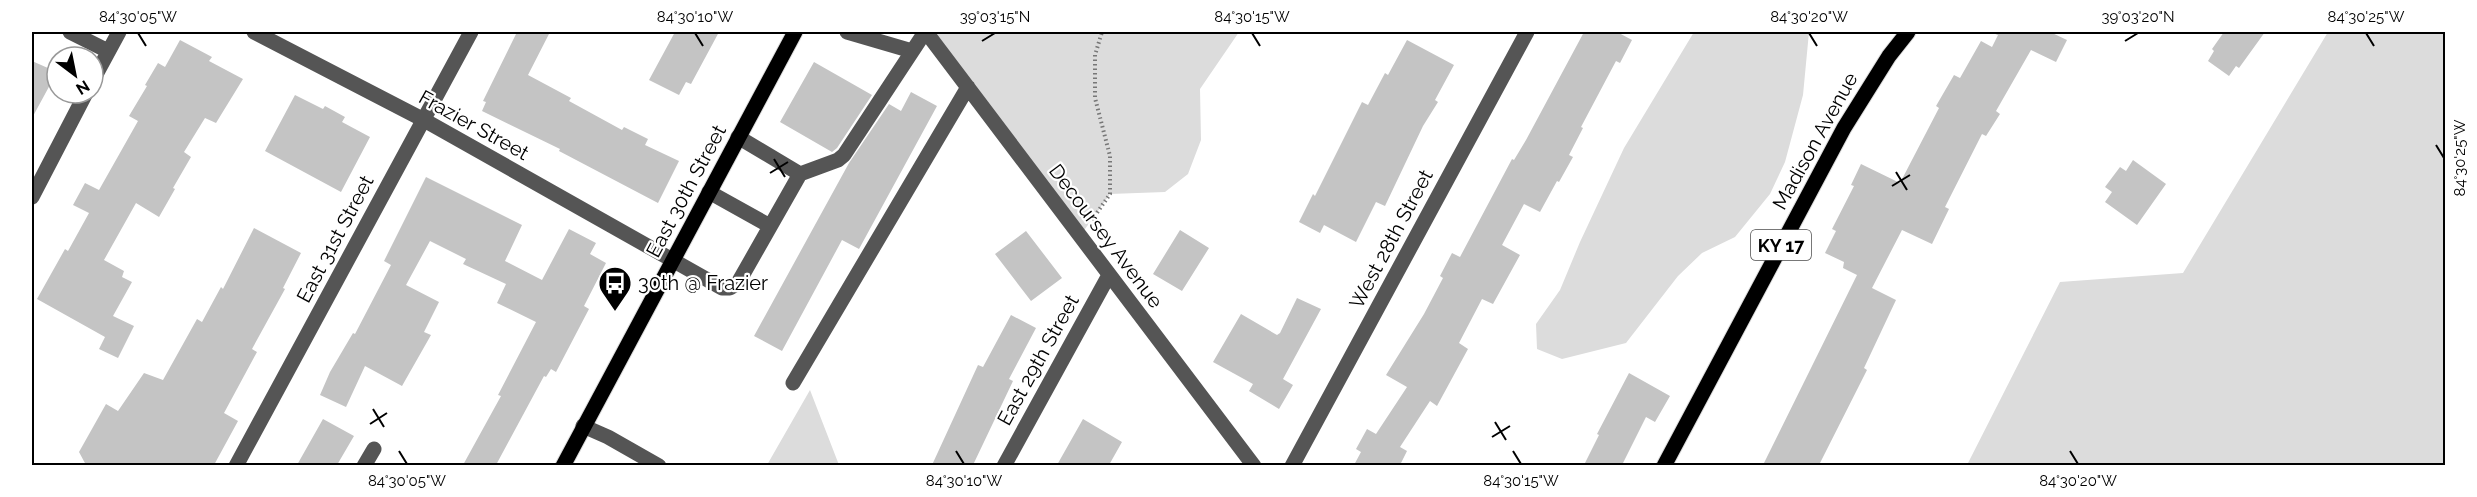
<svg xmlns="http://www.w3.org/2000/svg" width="2477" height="497" viewBox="0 0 2477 497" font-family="Raleway,sans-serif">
  <rect width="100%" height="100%" fill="#fff"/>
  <path fill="#dcdcdc" d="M926,32h313l-39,57 1,51 -13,34 -23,18 -55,2 -30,42z
    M1694,32h115l-6,63 -18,67 -15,32 -35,43 -33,16 -24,23 -52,67 -64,16 -25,-10 -1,-25 24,-34 20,-48 44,-94z
    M2328,32h117v433h-478l93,-183 123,-9z
    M810,390l29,75h-72z"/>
  <path fill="#c4c4c4" d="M517,32h33l-22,43 43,23 -2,3 53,29 2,-3 24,12 -3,6 34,16 -21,42 -99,-52 1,-2 -78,-38 4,-9 -3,-1z
    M675,32h44l-28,52 -5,-2 -7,13 -30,-15z
    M1584,32h33l15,8 -12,23 -4,-2 -35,66 2,1 -14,27 4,2 -14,25 -2,-1 -17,31 -16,-8 -22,41 18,10 -27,49 -11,-5 -23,44 9,6 -31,57 -7,-5 -30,46 7,4 -7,14h-46l7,-13 -5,-3 11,-20 9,5 31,-47 -21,-12 38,-61 19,-36 -3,-2 12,-23 8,4 52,-98 2,1 12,-20z
    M1990,32h60l17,8 -11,22 -25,-12 -35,61 4,3 -14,22 -4,-2 -37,73 4,2 -17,35 -30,-14 -30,58 24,12 -32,68 3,2 -48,95h-56l94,-190 -14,-7 1,-6 -19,-9 11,-22 -4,-2 22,-43 -3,-1 10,-21 39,19 39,-75 -3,-2 18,-31 6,3 21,-37 11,6 6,-12z
    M2224,32h41l-26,36 -3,-2 -7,10 -21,-15 6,-10 -2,-2z
    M180,40l32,17 -3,4 34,18 -27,44 -11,-5 -21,34 7,5 -18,31 2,1 -16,28 -23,-14 -32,57 20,11 -2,6 10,5 -19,34 21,10 -16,32 -19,-9 6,-12 -68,-38 28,-50 3,2 21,-38 -16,-8 12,-22 14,7 39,-69 -9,-5 18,-30 -2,-1 13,-22 7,4z
    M1407,40l47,25 -19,35 3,2 -15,24 -38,80 -9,-4 -20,40 -32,-17 -4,8 -21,-11 14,-28 2,2 47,-94 6,3 17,-32 3,2z
    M32,61l25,11 -25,46z
    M814,62l58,33 -35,53 -5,4 -52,-30z
    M911,92l26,14 -78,143 -17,-9 -60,111 -28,-15 95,-173 40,-59 12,7z
    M295,95l28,14 2,-3 20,11 -3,5 28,15 -29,55 -76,-41z
    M2133,160l33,24 -29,41 -32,-23 7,-10 -7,-5 15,-20 6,4z
    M426,177l96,48 -17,36 37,19 27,-51 27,14 -6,11 16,9 -22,43 5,3 -33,63 -5,-3 -5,8 -2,-1 -48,89h-33l38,-69 -3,-1 38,-73 -39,-19 9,-19 -43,-20 3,-5 -36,-18 -24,44 33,17 -15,30 7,3 -29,51 -37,-20 -19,41 -26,-12 10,-23 23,-39 2,1 36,-69 -7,-4z
    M254,228l47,25 -18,35 2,1 -33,60 5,3 -33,61 14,8 -24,44h-128l-7,-13 27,-48 12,7 26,-38 19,7 34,-61 5,3 19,-35 2,2z
    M1180,230l29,18 -27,43 -29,-17z
    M1026,231l36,47 -31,23 -36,-47z
    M1297,298l24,11 -38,70 10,6 -14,24 -30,-18 4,-7 -40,-22 28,-48 36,21 3,-2z
    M1011,315l25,13 -27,51 4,2 -40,84h-41l46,-100 5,2z
    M1629,373l41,23 -15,26 -9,-5 -24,48h-38l15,-30 -2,-1z
    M323,419l31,17 -17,29h-40z
    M1083,419l39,23 -13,23h-52z"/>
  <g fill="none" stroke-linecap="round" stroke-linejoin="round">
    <defs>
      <path id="major" d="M563,466l232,-434
        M1664,466l180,-338 45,-72 19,-24"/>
    </defs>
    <use href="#major" stroke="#dbdbdb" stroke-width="17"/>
    <path stroke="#777" stroke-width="4" stroke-dasharray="1.5 3" stroke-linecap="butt" d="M1092,220l18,-26v-38l-15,-58v-43l7,-23"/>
    <path stroke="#555" stroke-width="15" d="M70,32l38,19
      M254,32l170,88 298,168h8l8,-5 62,-109
      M847,32l65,19
      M926,32l328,434
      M93,80l26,-48
      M738,137l62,37 38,-14 6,-5 81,-123
      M709,192l61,34
      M32,197l54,-104
      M793,383l175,-296
      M583,426l25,11 51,29
      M236,466l235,-434
      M364,466l10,-17
      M1004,466l105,-191
      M1292,466l235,-434"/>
    <use href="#major" stroke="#000" stroke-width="15"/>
  </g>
  <path fill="none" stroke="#000" stroke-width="2" d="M138,33l8,13M695,33l8,13M1252,33l8,13M1809,33l8,13M2366,33l8,13M982,41l13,-8M2125,41l13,-8M2436,145l8,13M774,159l11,18M1896,172l11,18M770,173l18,-11M1892,186l18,-11M373,409l11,18M1495,422l11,18M370,424l17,-11M1492,437l18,-11M399,451l8,13M956,451l8,13M1513,451l8,13M2070,451l8,13"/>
  <defs>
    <symbol id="bus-pin" viewBox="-11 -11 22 30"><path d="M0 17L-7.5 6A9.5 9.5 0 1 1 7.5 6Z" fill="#000" stroke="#fff"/><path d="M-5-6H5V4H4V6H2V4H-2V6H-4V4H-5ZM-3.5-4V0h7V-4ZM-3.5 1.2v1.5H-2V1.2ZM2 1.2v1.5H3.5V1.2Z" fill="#fff"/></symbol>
  </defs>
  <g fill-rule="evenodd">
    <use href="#bus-pin" x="596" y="264" width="38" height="52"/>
  </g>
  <g text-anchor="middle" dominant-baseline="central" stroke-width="4.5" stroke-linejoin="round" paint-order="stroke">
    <rect fill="#fff" stroke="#4c4c4c" stroke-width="1.5" x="1751" y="230" width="60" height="30" rx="4.5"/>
    <g font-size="18" font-weight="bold" fill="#000">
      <text x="1781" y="245">KY 17</text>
    </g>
    <g font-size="20" fill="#000" stroke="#fff">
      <text transform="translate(474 125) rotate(29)">Frazier Street</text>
      <text transform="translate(1815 141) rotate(-61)">Madison Avenue</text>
      <text transform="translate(686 191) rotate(-62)">East 30th Street</text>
      <text transform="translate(1106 236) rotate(53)">Decoursey Avenue</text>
      <text transform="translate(335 239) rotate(-62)">East 31st Street</text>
      <text transform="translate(1391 239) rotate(-62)">West 28th Street</text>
      <text transform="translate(1038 360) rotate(-61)">East 29th Street</text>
    </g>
    <g font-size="20" fill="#000" stroke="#fff" text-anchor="start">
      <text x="638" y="283">30th @ Frazier</text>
    </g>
  </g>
  <rect width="2477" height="497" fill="none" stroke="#ffffff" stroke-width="66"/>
  <g transform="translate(75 75) rotate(148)"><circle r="28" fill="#ffffff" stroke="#999999" stroke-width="1.5"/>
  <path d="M0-4.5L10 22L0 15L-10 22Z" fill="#000000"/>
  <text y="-9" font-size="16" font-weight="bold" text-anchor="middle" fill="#000000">N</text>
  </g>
  <rect x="33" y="33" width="2411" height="431" fill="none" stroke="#000" stroke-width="2"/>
  <g font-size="15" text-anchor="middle" fill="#000">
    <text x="138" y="22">84°30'05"W</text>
    <text x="695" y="22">84°30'10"W</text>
    <text x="995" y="22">39°03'15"N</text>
    <text x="1252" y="22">84°30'15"W</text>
    <text x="1809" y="22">84°30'20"W</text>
    <text x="2138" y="22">39°03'20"N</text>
    <text x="2366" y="22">84°30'25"W</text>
    <text transform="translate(2460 158) rotate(-90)" y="5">84°30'25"W</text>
    <text x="407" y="486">84°30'05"W</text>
    <text x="964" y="486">84°30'10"W</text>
    <text x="1521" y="486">84°30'15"W</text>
    <text x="2078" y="486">84°30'20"W</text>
  </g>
</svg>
